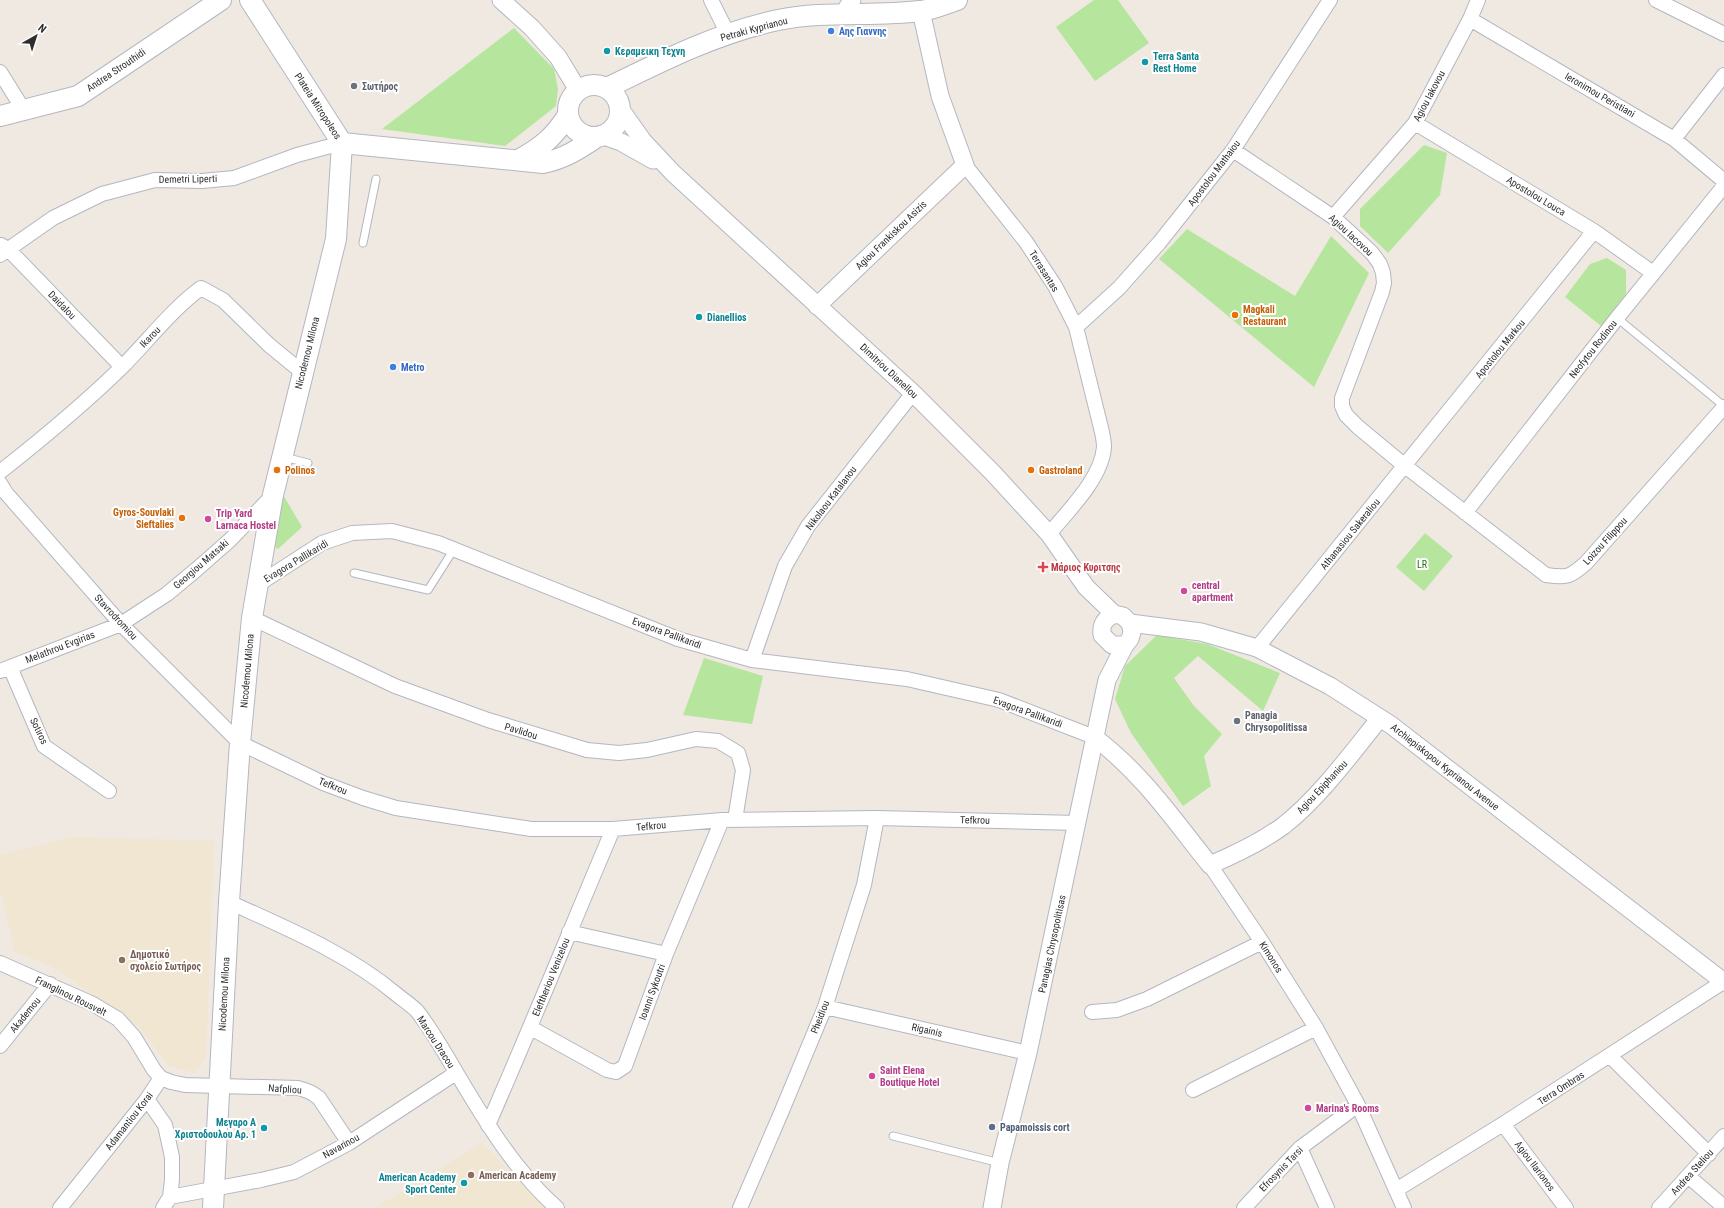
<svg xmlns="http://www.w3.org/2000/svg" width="1724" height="1208" viewBox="0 0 1724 1208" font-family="'Roboto Condensed',sans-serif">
  <rect width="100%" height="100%" fill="#efe9e1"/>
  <path fill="#f0e6d1" d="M73,837l141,4 -8,216 -11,16 -26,-7 -30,-39 -84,-59 -40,-16 -15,-62v-35z
    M482,1143l63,65h-170z"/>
  <path fill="#b6e59e" d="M1094,0h24l31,43 -54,38 -39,-54z
    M514,28l40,41 4,20 -2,17 -51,40 -123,-17z
    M1424,145l23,8 -7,42 -52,58 -28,-27v-17z
    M1187,229l108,67 36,-60 38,37 -55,114 -155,-128z
    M1607,258l19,12v24l-25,32 -36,-29 25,-33z
    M282,493l20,34 -24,22 -10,-7z
    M1425,533l28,23 -29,35 -28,-24z
    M1157,635l50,9 73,29 -17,38 -65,-55 -24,22 20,28 28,28 -18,22 7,30 -28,20 -52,-73 -16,-34 10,-33z
    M704,658l59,18 -11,48 -69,-9z"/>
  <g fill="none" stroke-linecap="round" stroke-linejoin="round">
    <defs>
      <path id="service" d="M363,243l13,-64
        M1617,318l107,88
        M284,457l24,6
        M354,573l74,17 26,-41
        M893,1136l107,27"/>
      <path id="minor" d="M711,0l17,34
        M1656,0l68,34
        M1470,19l204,120 50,42
        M0,72l23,37
        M1415,123l179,108 59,42
        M1674,139l50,-64
        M1233,150l100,67 39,36 8,11 3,9 1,10 -2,9 -40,106v8l4,9 12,12 47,39 141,109c22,3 24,2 40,-12l138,-156
        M965,165l61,77 29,44 21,41 26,105c1,5 2,10 2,15 -2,31 -36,64 -55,87
        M1333,217l82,-94 55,-104 8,-19
        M1,245l7,4 114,118
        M0,255l53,-37 49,-24 53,-14 47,1 32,-3 63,-23 45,-12
        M1076,327l43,-39 40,-45 74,-93 97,-150
        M0,472c42,-33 83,-67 122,-105 26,-26 49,-57 79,-79l22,12 46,45 33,27
        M0,483l6,10 115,131 119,119 83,40 40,15 33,10 135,21h82l109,-9 155,-2 201,5
        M1465,513l152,-195 107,-132
        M257,585l65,-42 30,-10 40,-2 46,12 240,96 74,21 155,19 92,21 95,37
        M252,618l143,68 93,34 99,30 32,3 28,-3 49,-11 22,2 20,12 5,17 -8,50
        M1257,648l337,-417
        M752,660l33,-94 23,-40 105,-133
        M10,667l34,79 65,45
        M0,671l121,-47 46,-30 30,-25 33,-29 43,-45
        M1210,865l52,77 54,86 42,77 46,103
        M229,902c57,26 118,51 167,92 6,5 15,11 21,17 15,19 27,41 39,61 29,49 59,99 101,136
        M569,932l97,22
        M0,963l93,41 25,15 16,18 20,33 7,8 10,4 14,3 113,3c9,2 15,5 21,10l30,45
        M825,1007l203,46
        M1092,1012l25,-2 30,-11 115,-57
        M531,1028l76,42 9,2 9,-6 41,-112 56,-134
        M0,1046l50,-62
        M1610,1056l99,98
        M1193,1090l123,-62
        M147,1099l18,26 7,32v23l-2,17 -7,11
        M1503,1124l63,84
        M488,1125c43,-98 83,-197 125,-296
        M1300,1148l27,60
        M1688,1176l36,31
        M1396,1190l107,-66 220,-142
        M170,1197l91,-17 33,-8 55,-29 107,-70
        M60,1208l87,-109 14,-21
        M740,1208l41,-95 44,-106 39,-122 13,-67
        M1244,1208l56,-60 58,-43
        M1659,1208l65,-72"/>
      <path id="tertiary" d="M501,0l31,28 26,29 20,33
        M844,13l8,-13
        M621,110l22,31 30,32 240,220 80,80 56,61 37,53 28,27
        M604,136l17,6 32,18
        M817,306l148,-141 -25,-69 -19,-85
        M1130,623l71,9 56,16 73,38 61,39 333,257
        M1094,737c48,36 79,82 116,128 26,-11 51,-23 73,-39 36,-28 68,-72 97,-108
        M992,1208l8,-45 28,-110 79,-373 18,-35 5,-6 2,-7 -2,-9 -7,-7 -9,-2c-10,6 -13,10 -12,21l10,10h13"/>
      <path id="secondary" d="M250,0l92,143 201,20c21,-4 36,-14 54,-26
        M568 111a26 26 0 1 1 52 0a26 26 0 1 1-52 0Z
        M607,88c55,-27 110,-55 171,-68 47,-10 95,-3 142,-9 12,-1 25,-7 37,-11
        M0,116l78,-20 143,-96
        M518,160c23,-12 36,-23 50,-45
        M213,1208l16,-306 11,-159 12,-125 21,-123 63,-256 6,-96"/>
    </defs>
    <use href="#service" stroke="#b4b7c1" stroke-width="9"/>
    <use href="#minor" stroke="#b4b7c1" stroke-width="16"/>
    <use href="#tertiary" stroke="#b4b7c1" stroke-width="19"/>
    <use href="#secondary" stroke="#b4b7c1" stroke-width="22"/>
    <use href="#service" stroke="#fff" stroke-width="7"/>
    <use href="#minor" stroke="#fff" stroke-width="14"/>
    <use href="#tertiary" stroke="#fff" stroke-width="17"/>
    <use href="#secondary" stroke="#fff" stroke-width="20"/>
  </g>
  <g fill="#3f7fe0" stroke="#fff" stroke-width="1.5">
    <circle cx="831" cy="31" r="4"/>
    <circle cx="393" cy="367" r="4"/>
  </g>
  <g fill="#0f9aa8" stroke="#fff" stroke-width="1.5">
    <circle cx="607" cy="51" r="4"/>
    <circle cx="1145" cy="62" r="4"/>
    <circle cx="699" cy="317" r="4"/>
    <circle cx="264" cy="1128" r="4"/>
    <circle cx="464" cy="1183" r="4"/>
  </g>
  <g fill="#6b7280" stroke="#fff" stroke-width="1.5">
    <circle cx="354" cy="86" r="4"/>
    <circle cx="1237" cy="721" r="4"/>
  </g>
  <g fill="#e8710a" stroke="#fff" stroke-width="1.5">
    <circle cx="1235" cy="315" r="4"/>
    <circle cx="277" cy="470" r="4"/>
    <circle cx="1031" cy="470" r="4"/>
    <circle cx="182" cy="518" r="4"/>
  </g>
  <g fill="#d1479c" stroke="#fff" stroke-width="1.5">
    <circle cx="208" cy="519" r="4"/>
    <circle cx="1184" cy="591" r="4"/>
    <circle cx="872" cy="1076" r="4"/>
    <circle cx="1308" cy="1108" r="4"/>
  </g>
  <path fill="#e0444e" stroke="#fff" stroke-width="1.5" d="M1041 561h4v4h4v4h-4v4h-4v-4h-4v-4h4z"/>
  <g fill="#8d6e63" stroke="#fff" stroke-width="1.5">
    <circle cx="122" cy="960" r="4"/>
    <circle cx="471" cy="1175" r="4"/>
  </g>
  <circle fill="#5c6f8a" stroke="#fff" stroke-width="1.5" cx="992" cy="1127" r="4"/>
  <g text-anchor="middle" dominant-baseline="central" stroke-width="4" stroke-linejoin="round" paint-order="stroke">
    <g font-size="10" fill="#2e2e2e" stroke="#fff">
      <text transform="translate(754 29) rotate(-15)">Petraki Kyprianou</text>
      <text transform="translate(116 70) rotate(-34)">Andrea Strouthidi</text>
      <text transform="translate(1600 95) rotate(30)">Ieronimou Peristiani</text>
      <text transform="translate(1429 96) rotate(-62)">Agiou Iakovou</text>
      <text transform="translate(318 106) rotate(57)">Plateia Mitropoleos</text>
      <text transform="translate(1214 173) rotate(-53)">Apostolou Mathaiou</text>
      <text transform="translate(188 179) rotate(-1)">Demetri Liperti</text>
      <text transform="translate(1536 196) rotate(31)">Apostolou Louca</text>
      <text transform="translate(891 235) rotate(-44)">Agiou Frankiskou Asizis</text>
      <text transform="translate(1351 235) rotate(43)">Agiou Iacovou</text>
      <text transform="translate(1044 271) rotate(58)">Terrasantas</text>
      <text transform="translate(62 305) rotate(46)">Daidalou</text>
      <text transform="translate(150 337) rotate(-46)">Ikarou</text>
      <text transform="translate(1500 349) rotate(-51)">Apostolou Markou</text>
      <text transform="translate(1593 349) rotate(-52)">Neofytou Rodinou</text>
      <text transform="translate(307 353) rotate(-76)">Nicodemou Milona</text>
      <text transform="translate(889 371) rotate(43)">Dimitriou Dianellou</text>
      <text transform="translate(831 498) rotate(-53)">Nikolaou Katalanou</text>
      <text transform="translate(1350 534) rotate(-51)">Athanasiou Sakeraliou</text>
      <text transform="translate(1605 541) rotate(-48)">Loizou Filippou</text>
      <text transform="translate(296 561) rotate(-31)">Evagora Pallikaridi</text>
      <text transform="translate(201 564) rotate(-41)">Georgiou Matsaki</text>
      <text transform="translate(116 617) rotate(47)">Stavrodromiou</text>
      <text transform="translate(667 633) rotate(20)">Evagora Pallikaridi</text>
      <text transform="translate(60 647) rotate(-21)">Melathrou Evgirias</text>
      <text transform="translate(247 671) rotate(-85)">Nicodemou Milona</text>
      <text transform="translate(1028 712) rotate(20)">Evagora Pallikaridi</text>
      <text transform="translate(39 731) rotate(64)">Sotiros</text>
      <text transform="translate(521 731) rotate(17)">Pavlidou</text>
      <text transform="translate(1445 767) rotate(38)">Archiepiskopou Kyprianou Avenue</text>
      <text transform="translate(333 786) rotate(22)">Tefkrou</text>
      <text transform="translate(1322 787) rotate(-47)">Agiou Epiphaniou</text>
      <text transform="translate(975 820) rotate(1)">Tefkrou</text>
      <text transform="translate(651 826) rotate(-5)">Tefkrou</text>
      <text transform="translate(1052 944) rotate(-78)">Panagias Chrysopolitisas</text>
      <text transform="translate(1271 957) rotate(58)">Kimonos</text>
      <text transform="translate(551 977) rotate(-68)">Eleftheriou Venizelou</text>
      <text transform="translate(652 992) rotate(-70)">Ioanni Sykoutri</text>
      <text transform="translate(224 994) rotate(-87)">Nicodemou Milona</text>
      <text transform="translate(71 996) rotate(26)">Franglinou Rousvelt</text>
      <text transform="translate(25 1015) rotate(-51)">Akademou</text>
      <text transform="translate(820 1017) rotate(-69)">Pheidiou</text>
      <text transform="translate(927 1030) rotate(13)">Rigainis</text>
      <text transform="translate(436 1042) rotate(57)">Marcou Dracou</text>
      <text transform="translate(1561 1088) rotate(-33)">Terra Ombras</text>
      <text transform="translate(285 1089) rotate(4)">Nafpliou</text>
      <text transform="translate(129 1121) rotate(-52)">Adamantiou Korai</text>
      <text transform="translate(341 1146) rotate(-29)">Navarinou</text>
      <text transform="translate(1535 1166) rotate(53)">Agiou Ilarionos</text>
      <text transform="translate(1281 1169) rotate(-46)">Efrosynis Tarsi</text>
      <text transform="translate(1692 1172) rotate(-48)">Andrea Steliou</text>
    </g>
    <g font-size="10" font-weight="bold" fill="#366cbe" stroke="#fff" text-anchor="start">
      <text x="839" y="31">Αης Γιαννης</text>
      <text x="401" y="367">Metro</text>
    </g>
    <g font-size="10" font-weight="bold" fill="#0d838f" stroke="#fff" text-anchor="start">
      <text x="615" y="51">Κεραμεικη Τεχνη</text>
      <text x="1153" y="56">Terra Santa<tspan x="1153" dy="12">Rest Home</tspan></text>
      <text x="707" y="317">Dianellios</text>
      <text x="256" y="1122" text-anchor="end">Μεγαρο Α<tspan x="256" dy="12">Χριστοδουλου Αρ. 1</tspan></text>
      <text x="456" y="1177" text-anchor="end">American Academy<tspan x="456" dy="12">Sport Center</tspan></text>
    </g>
    <g font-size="10" font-weight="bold" fill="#5b616d" stroke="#fff" text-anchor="start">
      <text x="362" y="86">Σωτήρος</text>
      <text x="1245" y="715">Panagia<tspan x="1245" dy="12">Chrysopolitissa</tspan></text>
    </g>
    <g font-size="10" font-weight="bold" fill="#c56008" stroke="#fff" text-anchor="start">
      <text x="1243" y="309">Magkali<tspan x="1243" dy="12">Restaurant</tspan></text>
      <text x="285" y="470">Polinos</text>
      <text x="1039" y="470">Gastroland</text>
      <text x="174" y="512" text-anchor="end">Gyros-Souvlaki<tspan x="174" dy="12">Sieftalies</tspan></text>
    </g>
    <g font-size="10" font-weight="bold" fill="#b23c85" stroke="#fff" text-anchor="start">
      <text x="216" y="513">Trip Yard<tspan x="216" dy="12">Larnaca Hostel</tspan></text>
      <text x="1192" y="585">central<tspan x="1192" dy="12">apartment</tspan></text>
      <text x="880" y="1070">Saint Elena<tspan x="880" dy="12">Boutique Hotel</tspan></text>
      <text x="1316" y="1108">Marina's Rooms</text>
    </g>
    <g font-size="10" fill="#2c6e1b" stroke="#fff">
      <text x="1422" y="564">LR</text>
    </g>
    <g font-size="10" font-weight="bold" fill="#be3a42" stroke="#fff" text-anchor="start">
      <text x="1051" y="567">Μάριος Κυριτσης</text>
    </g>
    <g font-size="10" font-weight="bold" fill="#785e54" stroke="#fff" text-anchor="start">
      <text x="130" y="954">Δημοτικό<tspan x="130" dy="12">σχολείο Σωτήρος</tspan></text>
      <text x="479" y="1175">American Academy</text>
    </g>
    <g font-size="10" font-weight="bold" fill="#4e5e75" stroke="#fff" text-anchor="start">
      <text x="1000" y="1127">Papamoissis cort</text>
    </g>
  </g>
  <g transform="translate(36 36) rotate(39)" stroke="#ffffff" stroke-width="3" paint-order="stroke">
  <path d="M0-3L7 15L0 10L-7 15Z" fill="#2e2e2e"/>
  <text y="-6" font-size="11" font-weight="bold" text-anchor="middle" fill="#2e2e2e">N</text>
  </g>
</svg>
